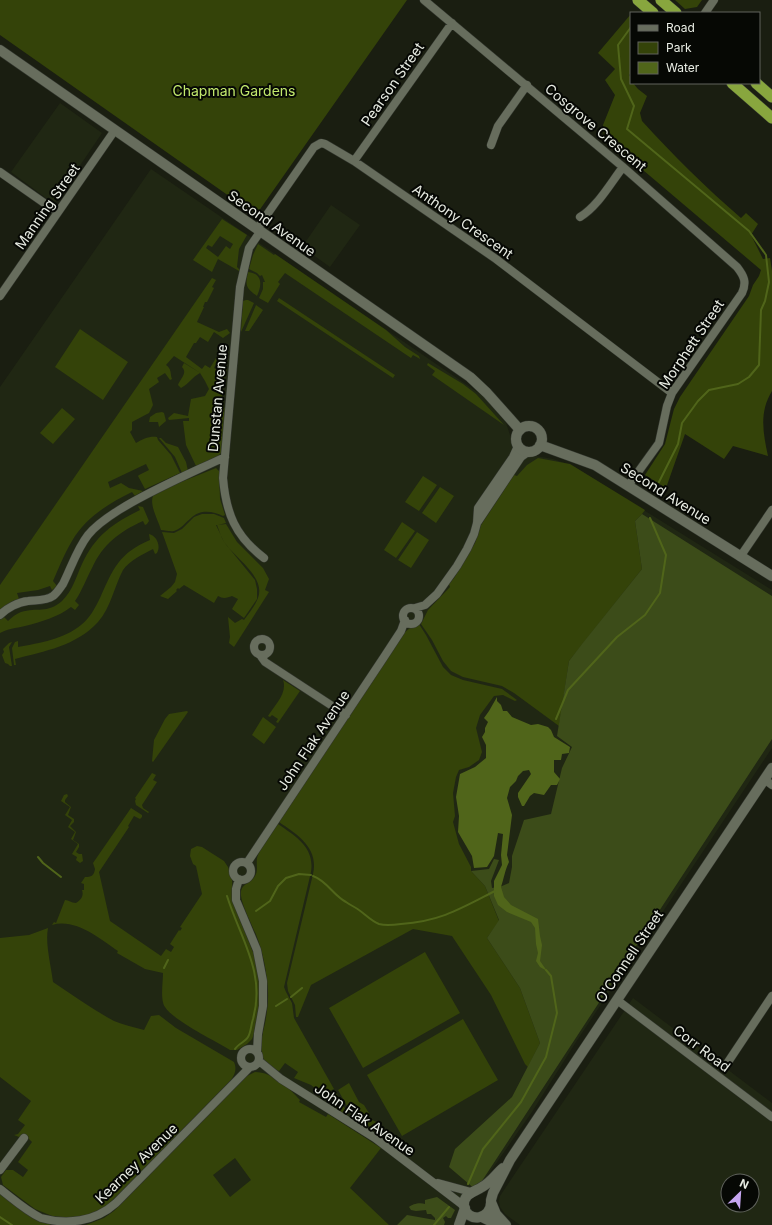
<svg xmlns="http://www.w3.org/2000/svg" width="772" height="1225" viewBox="0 0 772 1225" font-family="Inter,sans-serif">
  <rect width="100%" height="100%" fill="#1a1e11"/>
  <path fill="#202713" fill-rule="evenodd" d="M60,103l42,30 -48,71 -43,-32z
    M151,169l332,227 23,27 8,24 16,10 6,-1 17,3 20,7 199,124v158l-196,294 -44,70 -79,113h-446l-7,-5v-833z
    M331,205l29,20 -30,42 -28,-20z
    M633,998l139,105v122h-252l-15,-11 -5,-7 -1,-6 1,-5zM728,1181h24v24h-24z"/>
  <path fill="#344309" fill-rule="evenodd" d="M0,0h407l-151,215 -256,-180z
    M675,0h27l-5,7 -12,2z
    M631,14v59l-2,2 2,3v5h2l5,6 9,7 -7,17 2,8c31,34 64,67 99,97l5,-5 12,11 -7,11 12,24 7,-1 2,13v120c-13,21 -9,42 -4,65l-35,-10 -9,13 -39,-25 -19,54 -21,-13 20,-31 9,-35 6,-12 69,-101 4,-11 6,-9 2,-6 -157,-133 -1,-12 12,-30 -10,-15 10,-11 -17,-16z
    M222,219l25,16 -8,14 -2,18 3,3 -1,1 -21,-12 -6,13 -19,-12zM220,236l13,8 -3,5 -4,-3 -8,11 -12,-9 2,-3 4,2z
    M258,244l16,11 1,-1 111,76 19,17 14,9 1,3 -7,-4 -2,3 -126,-85 -7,9 2,2 -12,19 -9,-5 4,-9v-7h2l-3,-7 -2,1 -3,-3 -8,-4 4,-14z
    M248,272c15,2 14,13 9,24 -11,-8 -12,-10 -9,-24z
    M212,278l4,2 -4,7 2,1 -7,14h-2l-2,5h1l-7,15 22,10 8,-3 3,4 -7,5 -9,-6 -6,10 -8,-5 -4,6h-2l-8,14 16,12 3,-4 5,3 6,-10 2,1 -4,9 6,3 4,-6 3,1 -1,9 -4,10 -2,-1v9l2,1 2,13 2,3 -4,42 -4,4 -22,10 -10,-21 -3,-24h6v-3l-20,2 -1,-2 6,-5 14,3 3,-17 14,-3 4,-7 -4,-8 -5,-8c-8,4 -11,11 -19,15l-3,-3c2,-6 10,-12 4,-18l2,-4 18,11 -28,-18 -8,9c6,4 4,9 6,14l-2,1 -5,-7 -8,5 2,4 -10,7 4,16 -4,8 -17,9v8l-2,2 6,11c7,-4 13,-7 21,-6l1,3 13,15 9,18 -35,16 -7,-13 1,-1 10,-5 -3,-6 -38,18 2,6 11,-5 8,5 14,3 -8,5 -3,-4c-23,11 -47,26 -60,49 -8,13 -13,27 -19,40l4,5 -5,4 -2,-4 -12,4 -21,3 2,6 -6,2 -13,9v-25z
    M279,298l116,77 -2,3 -116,-77z
    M246,300h2l6,3 -13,29v-2l2,-29z
    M256,305l7,5 -14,21h-4z
    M80,329l48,33 -25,38 -48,-33z
    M428,363l35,21 13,10 28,31 -72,-50 3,-4 -8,-6z
    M62,408l13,11 -22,25 -13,-11z
    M162,412l2,1 2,8 -7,6 -1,-5h-9l1,-5 6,-4z
    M159,438h2l5,5 12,4 8,15 2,9 -6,2 -7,-16z
    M538,458l32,6 75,46 -3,4 -7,7 7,48 -73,92 -10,65 -45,-33 -12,-7 -39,-9 -12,-6 -8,-10 -11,-21 -11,-16 7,-14 22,-23 -1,-3 5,-6 21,-35 6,-18 33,-50 3,1 10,-11z
    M216,468l3,3 1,28 5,16 -2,1c-10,-5 -23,-7 -32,2 -6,5 -10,11 -17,13 -4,1 -9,-1 -13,-1 -3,-11 -15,-30 -5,-38z
    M423,476l14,9 -18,26 -14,-9z
    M440,487l14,9 -18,27 -14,-10z
    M138,506l5,1 6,14 -2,3 -2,1 -2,-4c-24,11 -40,23 -51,47 -6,11 -10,23 -17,33l4,4 -4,5 -4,-3c-13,10 -30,15 -46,19 -9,2 -18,3 -25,7v-13l3,-4 5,5c4,-4 8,-7 13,-9 16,-5 26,2 41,-11 11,-11 14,-24 20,-37 13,-28 31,-41 58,-54z
    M202,514h12l10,4 2,5 -8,2 8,-1 11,18 26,26 6,11 -4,11 4,2 -35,55 -5,-4 1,-6 -2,-20 7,6 7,-4 2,1c5,-7 11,-14 14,-22 8,-21 -23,-40 -34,-56 -3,-5 -5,-12 -7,-17h-1l8,17 31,38 2,9v10l-13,19 -12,-9 6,-10 -6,-3c-5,2 -9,3 -14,0l-4,7 -30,-18 -5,4 -1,-1 -2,2 1,1 -9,8 -8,-3 11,-9 4,-5 2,-8 -15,-42 12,1 8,-4 12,-12z
    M402,522l13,9 -19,27 -12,-8z
    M417,532l12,8 -18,28 -13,-8z
    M149,534c8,2 12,12 8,19l-2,1 -2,-5c-10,5 -24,12 -30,21 -9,17 -12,37 -25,52 -22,24 -53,29 -83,37l1,6h-2l-2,-17 3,-6 3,-1v6c22,-4 46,-8 63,-22 9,-7 14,-17 19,-27 13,-29 19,-45 50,-58z
    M419,624l7,11 17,32 8,8 12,5 39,9 15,11 -2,1 -12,-6 -9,1 -14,19 -4,13 6,24 -3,8 -10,7 -10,3 -3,7 -3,16 2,23 -2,6 6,22 12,23v4l14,15 14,35 -12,17 33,50 20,55 -12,24 -3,-3 -34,-69 -39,-59 -39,-7 -102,56 -13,32h-2l-1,-12 -7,-14 -1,-8 26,-109c6,-26 -15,-39 -34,-52l126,-190 5,-4z
    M12,642l-3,5 3,19h-2l-2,-2 -3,-1 -3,-8 2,-3 -1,-3 6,-6z
    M283,680l17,11 -22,32 -2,-1 2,-3 -6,-4 -2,2 -2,-1c6,-10 20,-23 15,-36z
    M187,711l1,1 -35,50 -1,-1 2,-21 11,-21 4,-5z
    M263,717l13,10 -12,17 -12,-9z
    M152,773l4,2 -3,5 4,2 -15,23 1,3 6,4 -1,1 -12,-8 -1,-4 1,-2 -1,-1z
    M67,794l1,2 -3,4v2l6,5 -3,8 6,4v3l-4,4 6,6 -3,8 6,4v3l-3,5 3,2h3l1,7 -3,2 -4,-3 1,-3 -5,-3 6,-10 -7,-5 4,-7 -7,-5 4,-7 -7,-5 5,-8 -9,-6 3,-6z
    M131,808l11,7v2l-2,2 -6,-3 -6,10 1,1 -30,45 11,49 51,35 5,-7 5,3 3,-5 -4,-3 9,-14 1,1 2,-3 -2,-1 22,-33 -6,-28 -3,-2 -3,-8 1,-7 6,-3 5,1 22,14 4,6 4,12 1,22 22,56 5,28v20l-6,29 -2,5 -5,5 -10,6h-7l-5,-3c-14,-8 -53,-28 -60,-40 -5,-7 -2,-25 -2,-34l-18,-4 -28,-16 1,-2c-18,-12 -42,-33 -66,-26l2,-3 2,1 9,-23c4,0 6,3 11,3 5,-3 8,-7 6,-13h2v-6l-3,-1 4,-6c6,0 9,-1 10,-8l-2,-6z
    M278,824c17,12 37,23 33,48l-27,115 2,5 6,11 2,15 40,71 -11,5 -12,-9 -17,-7 4,-6 -13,-9 -6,8c-5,-2 -12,-6 -15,-11 -7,-12 0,-29 2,-42 2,-12 3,-25 1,-36 -1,-16 -5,-31 -10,-45 -4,-11 -18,-36 -16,-46 2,-8 10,-8 14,-15 4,-6 0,-14 3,-21 4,-11 13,-21 20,-31z
    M48,928c-3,16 3,37 5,54 20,13 40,28 61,39 10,4 20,6 30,9l7,-14 8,-1 17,13 58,34c3,7 1,12 -3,18l-109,111 -19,18 -21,9h-25l-22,-9 -32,-24 -2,-8 5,-7h7l10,7 5,-7 -10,-8 14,-20 -4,-4 1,-1 -5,-3 -1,2 -4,1 -5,-2 4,-1 7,-9 -7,-5 13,-19 -31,-24v-139l29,-3z
    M425,952l35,61 -97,55 -34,-60z
    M463,1019l35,61 -96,56 -35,-61z
    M255,1072c18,0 34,16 45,28l-1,2 27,15 2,-3 53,34 -31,40 39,37h-303l18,-7 10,-7 131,-134zM235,1158l16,22 -21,17 -17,-22z
    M349,1083l10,19 5,3 6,10 -3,-1v3l11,6 3,6 8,7 -2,1 -30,-18 -5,-4 -14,-25z
    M335,1091l13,23 -1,2 -15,-9 2,-3 -8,-8z
    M0,1193l39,28 13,4h-52z"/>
  <path fill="#3c4c19" d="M642,514l130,82v143l-296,451 -27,-23 6,-18 57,-52 28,-54 -20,-55 -33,-50 12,-18 -14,-34 -14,-15 18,-2 5,-10 5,1 -8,21 1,7 10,-2 7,-3 3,-16v-11l12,-36 27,-6 11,-46 10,-21 -15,-11 12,-75 13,-17 60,-75 -7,-48z
    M437,1197l18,13 -4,8h-3l-2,-2 -3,2 2,4 -1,3h-47l10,-10 28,5v-2l-4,-4h-4l-1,-4 -10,1 -5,-1 -2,-3c3,-3 11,-5 16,-3v-4z"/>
  <path fill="#50651a" d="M497,697v4l4,4 2,6h4l5,6 19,8 7,-1 10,3 3,3 3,7 16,10 -1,6 -7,1 -1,6h-7v12l6,7 -3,6h-6l-7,10 -10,-2 -4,3 -6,10h-2l-4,-9v-4l13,-19 -2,-4 -6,1 -5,5 -2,5 -6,6 -3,11 5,17 -5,40 2,7c-4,8 -5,16 -8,25l3,10 7,8 27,14 2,17 2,9 -2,16 7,10 -7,-4 -4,-6 2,-8 -2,-9 -1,-16 -4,-6 -24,-10 -9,-7 -4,-9v-15l8,-16 -1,-10 2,-21 -5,-1 -4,23 -7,11 -13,1 -2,-12 -14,-24 1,-16 -3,-19 4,-23 15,-7 11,-9v-13l-4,-8 3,-5v-4l3,-6 -4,-4 5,-7z"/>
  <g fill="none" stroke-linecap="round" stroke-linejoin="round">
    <path stroke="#50651a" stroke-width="2" d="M631,27l-13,18 3,34 13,27 -7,23 122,102 17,24 3,27 -4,19 -4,9 -2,55 -10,12 -11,7 -29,6 -11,11 -16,22 -4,21 -19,38
      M556,719l12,-29 49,-53 28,-22 15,-22 6,-38 -16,-37
      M38,857l5,6 18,14
      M313,876c14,5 20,19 33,26 4,3 9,5 13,8 7,5 12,11 20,14 7,2 15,1 22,0 40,-3 59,-15 94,-33
      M227,896c13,42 39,76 26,123 -2,6 -2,13 -5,18 -3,5 -10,7 -13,12
      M256,911l14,-10 8,-15 8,-8 13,-4 12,1
      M164,968l4,-8
      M291,997l11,-9
      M276,1006l11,-7
      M468,1184l15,-35 38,-47 25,-45 11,-44 -6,-37 -5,-6
      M0,1217l12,8
      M434,1225l15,-18"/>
    <defs>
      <path id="minor" d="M424,0l199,167 114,100c7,9 10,15 5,26l-70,100 -5,13 -8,37 -31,43
        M705,13l9,-13
        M491,145l7,-19 29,-41
        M354,161l98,-138
        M0,172l57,40
        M580,217c18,-11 30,-33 43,-50
        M257,229l57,-82 7,-4 4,1 29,17 142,98 176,134
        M260,232l-11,16 -9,39 -17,191c3,35 12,58 41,80
        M0,296l115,-166
        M477,523l44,-66 7,-5
        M740,557l32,-47
        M403 616a8 8 0 1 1 16 0a8 8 0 1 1-16 0Z
        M415,608l10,-3 12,-11 20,-28 10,-17 7,-15 3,-11 1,-15 35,-51 5,-11
        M0,615c7,-7 18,-13 28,-14 8,-1 18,0 25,-5 4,-3 7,-8 10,-12 8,-16 14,-35 25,-49 8,-10 20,-18 31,-25 34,-21 70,-36 106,-53
        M254 647a8 8 0 1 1 16 0a8 8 0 1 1-16 0Z
        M260,655l5,7 81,53
        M764,779l8,6
        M233 871a9 9 0 1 1 18 0a9 9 0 1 1-18 0Z
        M247,863l137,-206 17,-26 4,-11
        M239,879l-3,10v11l21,50 6,31v25l-5,28 -1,18
        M617,1000l155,117
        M241 1058a9 9 0 1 1 18 0a9 9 0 1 1-18 0Z
        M259,1061l22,18 94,59 89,68
        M724,1068l48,-72
        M0,1170l24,-32
        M438,1183l33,9
        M0,1189c13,10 26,22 41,29 26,7 54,4 75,-15l133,-135"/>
      <path id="tertiary" d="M0,50l470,327 17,16 33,37
        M516 439a13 13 0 1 1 26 0a13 13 0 1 1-26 0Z
        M540,445l55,20 177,111
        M491,1200l2,-7 17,-33 262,-392
        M491,1201c1,20 -25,22 -27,5 -1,-13 11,-14 18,-19 8,-4 14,-13 21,-19
        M491,1202l5,12 10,11
        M482,1217l16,8
        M459,1225l6,-17"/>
      <path id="trunk" d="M638,0l15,13
        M661,0l15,13
        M732,83l40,35
        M756,83l16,14"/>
    </defs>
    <use href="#minor" stroke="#32362e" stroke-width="9"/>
    <use href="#tertiary" stroke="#32362e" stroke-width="11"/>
    <use href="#trunk" stroke="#32362e" stroke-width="12"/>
    <use href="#minor" stroke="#676d5d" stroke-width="8"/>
    <use href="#tertiary" stroke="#676d5d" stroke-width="10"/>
    <use href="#trunk" stroke="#88a63e" stroke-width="11"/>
  </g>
  <g text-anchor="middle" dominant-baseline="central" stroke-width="4" stroke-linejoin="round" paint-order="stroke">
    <g font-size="14" fill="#e8ece3" stroke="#060804">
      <text transform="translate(392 84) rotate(-55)">Pearson Street</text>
      <text transform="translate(596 127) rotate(40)">Cosgrove Crescent</text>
      <text transform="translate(47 206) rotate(-55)">Manning Street</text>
      <text transform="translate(463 221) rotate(35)">Anthony Crescent</text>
      <text transform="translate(272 223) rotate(35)">Second Avenue</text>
      <text transform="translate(691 344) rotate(-56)">Morphett Street</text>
      <text transform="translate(217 398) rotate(-85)">Dunstan Avenue</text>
      <text transform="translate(666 493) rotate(32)">Second Avenue</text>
      <text transform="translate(313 740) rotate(-56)">John Flak Avenue</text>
      <text transform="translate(629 956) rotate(-56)">O'Connell Street</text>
      <text transform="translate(702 1048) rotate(37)">Corr Road</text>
      <text transform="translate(365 1119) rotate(34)">John Flak Avenue</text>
      <text transform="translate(136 1163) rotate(-44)">Kearney Avenue</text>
    </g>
    <g font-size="14" fill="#c2e96d" stroke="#060804">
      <text x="234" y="90">Chapman Gardens</text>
    </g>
  </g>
  <rect x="630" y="12" width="130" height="72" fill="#060804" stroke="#60635d"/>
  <rect x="638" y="25" width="20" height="6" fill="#676d5d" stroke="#60635d"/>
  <text x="666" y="32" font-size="12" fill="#e8ece3">Road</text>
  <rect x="638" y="42" width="20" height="12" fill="#344309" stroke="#60635d"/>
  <text x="666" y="52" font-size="12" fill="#e8ece3">Park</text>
  <rect x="638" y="62" width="20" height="12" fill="#50651a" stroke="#60635d"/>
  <text x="666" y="72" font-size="12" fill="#e8ece3">Water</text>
  <g transform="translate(740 1193) rotate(25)"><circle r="19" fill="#060804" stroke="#60635d"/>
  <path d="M0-3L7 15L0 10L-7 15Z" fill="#c6a6f0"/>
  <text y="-6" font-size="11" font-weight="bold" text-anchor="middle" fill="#e8ece3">N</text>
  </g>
</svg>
